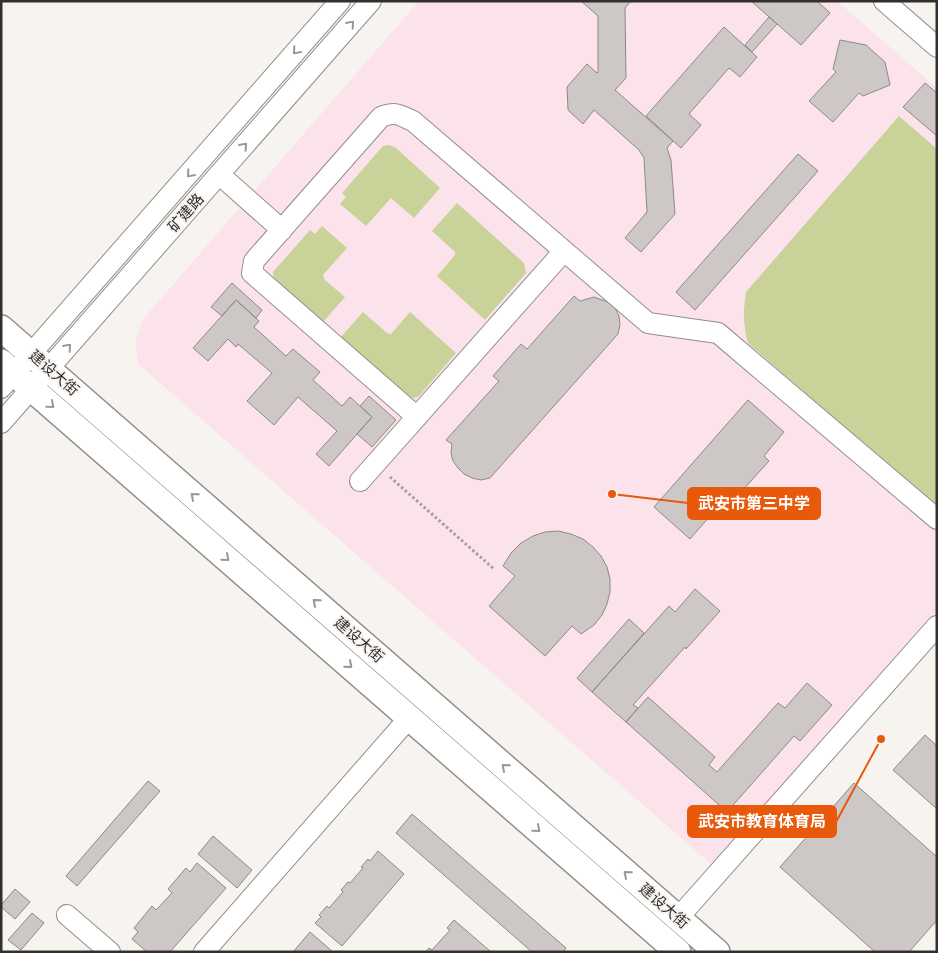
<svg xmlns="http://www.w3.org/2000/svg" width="938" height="953" viewBox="0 0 938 953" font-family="Figtree,'Noto Sans SC',sans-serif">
  <rect width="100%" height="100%" fill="#f7f4ef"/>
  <path fill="#fce3eb" d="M419,1h418l100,87v524l-224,254 -575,-502 -3,-22 8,-23z"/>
  <path fill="#c9d299" d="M899,116l38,33v359l-189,-165c-5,-21 -5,-30 -2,-51z
    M390,145l6,3 44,40 -26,30 -23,-20 -25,28 -26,-22 6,-7 -4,-4 41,-47z
    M457,203l67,60 2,10 -41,47 -48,-44 18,-21v-3l-23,-21z
    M322,226l25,22 -24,27 2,5 20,17 -22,25 -49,-42 -1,-8 37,-42 5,4z
    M363,312l24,21 4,1 19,-22 46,41 -37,43 -5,2 -6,-1 -68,-59z"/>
  <path fill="#cdc7c5" stroke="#8e8987" d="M581,1h50l-6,7 1,70 -11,12 58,51 -6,7 4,12 4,54 -34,38 -16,-14 22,-26 -3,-54 -5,-8 -45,-40 -11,14 -15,-14 -1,-23 20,-23 10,9 1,-1v-56z
    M751,1h66l13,12 -29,32z
    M769,17l8,7 -25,28 -7,-7z
    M724,27l33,30 -17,20 -11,-9 -40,46 12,11 -20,23 -35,-32z
    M840,40l26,5 19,17 5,23 -27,11 -4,-3 -26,29 -24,-21 27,-29 -3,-3z
    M925,83l12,10v43l-34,-29z
    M798,154l20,17 -123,139 -19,-18z
    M232,283l30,27 -6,8 -20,-18 -14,16 -11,-9z
    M574,296l6,5 14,-4 14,5 7,6 4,8 1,9 -2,9 -128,144 -9,2 -9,-2 -8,-4 -6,-6 -5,-7 -2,-8 1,-9 -6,-4 53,-59 -6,-5 28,-32 6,5z
    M236,300l23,21 -5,6 32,29 7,-7 27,23 -7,8 29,26 8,-9 22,20 -43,49 -13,-12 21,-23 -39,-34 -24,28 -27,-24 25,-28 -34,-29 -2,3 -8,-8 -20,22 -15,-13z
    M369,396l27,24 -24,27 -15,-13 15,-17 -12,-11z
    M748,400l36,32 -20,24 5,5 -46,51 -5,-5 -28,32 -36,-32z
    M558,531l13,3 12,5 10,8 8,9 6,11 3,12v13l-3,12 -5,11 -8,10 -13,9 -9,-8 -27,30 -56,-50 26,-30 -12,-10 8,-13 10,-10 12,-7 12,-4z
    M695,589l25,22 -34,38 -1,-2 -52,58 5,3 -12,14 -34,-30 77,-86 6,6z
    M629,619l15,14 -52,59 -15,-14z
    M807,683l25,22 -32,36 -6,-5 -67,76 -101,-90 22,-25 67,60 -6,8 8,7 61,-69 7,5z
    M925,735l12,11v63l-44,-39z
    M148,781l12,10 -83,95 -11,-10z
    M854,783l83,74v63l-28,32h-34l-95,-85z
    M412,814l154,134 -3,4h-31l-136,-119z
    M213,836l39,34 -15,18 -39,-34z
    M378,851l26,23 -62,72 -27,-23 6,-6 -2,-2 8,-9 2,2 14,-16 -2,-2 7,-8 2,1 13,-15 -2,-1 7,-8 2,2z
    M197,863l29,25 -56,64h-23l-15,-13 6,-7 -4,-4 18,-22 4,4 16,-17 -4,-4 18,-21 4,4z
    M15,889l15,13 -15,17 -14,-12v-2z
    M32,913l12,10 -23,27 -13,-10z
    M454,920l36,31 -1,1h-63l3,-4 3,2 18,-20 -3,-2z
    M310,932l23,20h-40z"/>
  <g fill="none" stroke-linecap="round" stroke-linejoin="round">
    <defs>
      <path id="minor" d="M884,1l53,46
        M220,175l62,55
        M1,388l339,-387
        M417,417l-165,-144 2,-12 127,-144c15,-6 18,-2 32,4l235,202 70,10 219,186
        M1,423l370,-422
        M360,481l204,-230
        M67,915l43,37
        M678,918l259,-292
        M204,952l205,-234"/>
      <path id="major" d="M1,328l716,624
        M1,362l677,590"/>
    </defs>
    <use href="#minor" stroke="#928f8b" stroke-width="22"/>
    <use href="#major" stroke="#928f8b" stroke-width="28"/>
    <path stroke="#a19f9b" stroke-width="3" stroke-dasharray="2.5 2.5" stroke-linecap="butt" d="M390,477l104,92"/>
    <use href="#minor" stroke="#fff" stroke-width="20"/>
    <use href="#major" stroke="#fff" stroke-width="25"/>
  </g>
  <defs><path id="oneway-chevron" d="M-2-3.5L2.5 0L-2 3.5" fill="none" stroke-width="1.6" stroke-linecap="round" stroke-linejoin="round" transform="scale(1.25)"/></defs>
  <g stroke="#989897">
    <use href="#oneway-chevron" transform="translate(351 24) rotate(-49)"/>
    <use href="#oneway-chevron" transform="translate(296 51) rotate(131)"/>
    <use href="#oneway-chevron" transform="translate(244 146) rotate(-49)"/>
    <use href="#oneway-chevron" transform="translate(190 174) rotate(131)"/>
    <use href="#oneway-chevron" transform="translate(68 347) rotate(-49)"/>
    <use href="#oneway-chevron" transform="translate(51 405) rotate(41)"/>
    <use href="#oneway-chevron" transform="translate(194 496) rotate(-139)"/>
    <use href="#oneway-chevron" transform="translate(226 558) rotate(41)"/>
    <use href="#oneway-chevron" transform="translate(316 602) rotate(-139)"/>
    <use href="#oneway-chevron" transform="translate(349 665) rotate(41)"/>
    <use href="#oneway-chevron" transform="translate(505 767) rotate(-139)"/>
    <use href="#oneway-chevron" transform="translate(537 829) rotate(41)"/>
    <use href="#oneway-chevron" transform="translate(627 874) rotate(-139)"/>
  </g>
  <g text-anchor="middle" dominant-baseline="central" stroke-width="4" stroke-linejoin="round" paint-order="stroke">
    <g font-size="15" fill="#32302f" stroke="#f7f4ef">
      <text transform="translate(186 213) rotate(-49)">矿建路</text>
      <text transform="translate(54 373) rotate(41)">建设大街</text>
      <text transform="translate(359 640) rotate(41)">建设大街</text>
      <text transform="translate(664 906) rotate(41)">建设大街</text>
    </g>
  </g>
  <path fill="none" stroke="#e8590c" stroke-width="2" d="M612 494L688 503M881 739L836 822"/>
  <g fill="#e8590c" stroke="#f7f4ef" stroke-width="2">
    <circle cx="612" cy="494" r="5"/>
    <circle cx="881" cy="739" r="5"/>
  </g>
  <g fill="#e8590c" stroke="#e8590c" stroke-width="2">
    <rect x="688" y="488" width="132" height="31" rx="5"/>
    <rect x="688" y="806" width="148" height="31" rx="5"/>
  </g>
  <g font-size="16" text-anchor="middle" font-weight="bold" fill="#fff">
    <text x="754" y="509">武安市第三中学</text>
    <text x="762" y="827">武安市教育体育局</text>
  </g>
  <rect width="938" height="953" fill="none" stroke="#32302f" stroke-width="5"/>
</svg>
